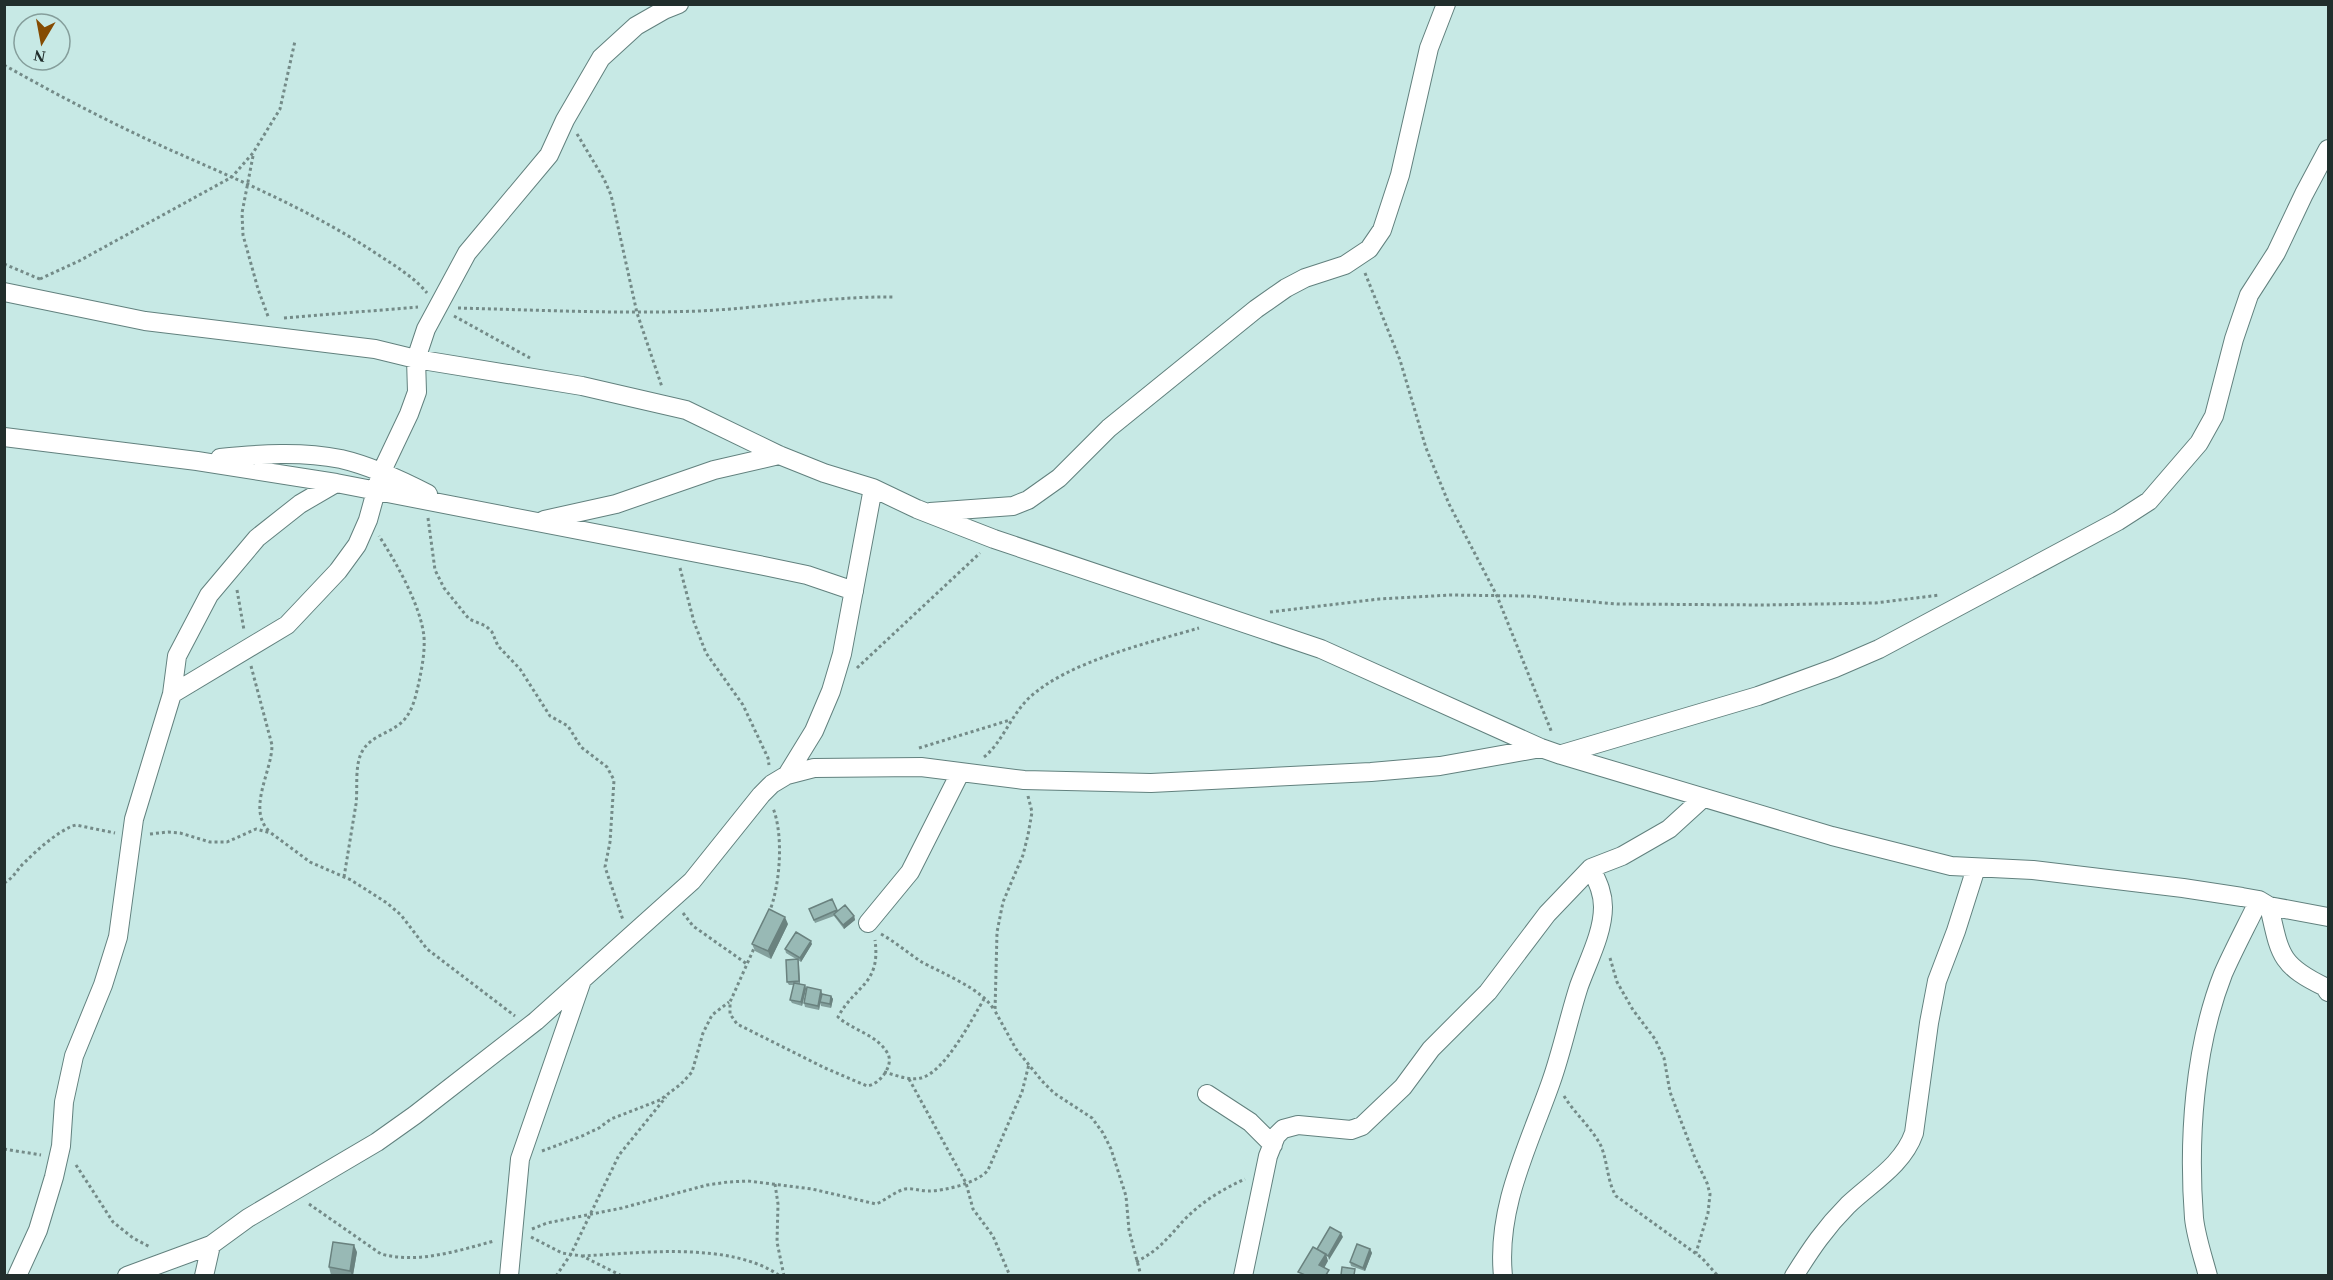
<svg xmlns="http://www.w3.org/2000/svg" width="2333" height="1280" viewBox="0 0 2333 1280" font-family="Georgia,serif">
  <rect width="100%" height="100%" fill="#c7e9e5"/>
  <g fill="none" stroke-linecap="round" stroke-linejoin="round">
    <defs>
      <path id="street" d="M4,292l141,29 230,28 41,10 166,27 104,24 93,45 45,18 49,15 44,21 77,30 327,110 220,99 20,7 271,81 119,30 82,4 150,18 59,9 17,3 10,6 59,11
        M4,437l193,24 139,22 428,83 43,9 47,16
        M220,458c40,-4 81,-7 121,1 30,7 60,21 87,35
        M930,512l83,-6 15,-6 31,-22 50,-50 147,-119 30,-21 19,-10 40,-13 24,-16 13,-19 18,-55 29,-127 17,-44
        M544,520l72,-16 98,-34 65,-15
        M172,694l115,-69 51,-54 19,-26 11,-25 13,-47 28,-59 8,-22 -1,-33 10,-30 41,-76 82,-98 16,-35 36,-62 35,-32 28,-16 15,-6
        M1562,754l196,-58 77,-28 44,-19 239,-128 31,-20 50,-58 15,-27 20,-77 15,-44 27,-42 28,-59 24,-45
        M787,775l27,-44 17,-40 11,-37 31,-166
        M2269,906c11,48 10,59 56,81l3,5
        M868,923l42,-51 50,-99
        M1207,1094l43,28 23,23
        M17,1276l21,-46 16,-53 7,-31 3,-44 10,-46 29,-71 15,-48 16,-118 38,-125 5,-38 32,-61 48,-57 43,-34 36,-21
        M127,1276l84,-31 37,-27 129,-76 38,-27 121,-94 156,-140 69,-86 11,-11 15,-9 27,-7 107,-1 103,13 127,3 220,-11 69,-6 101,-18
        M204,1276l7,-31
        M509,1276l11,-117 61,-176
        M1243,1276l25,-120 8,-20 7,-7 15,-4 53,5 11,-4 41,-39 28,-38 57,-57 59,-78 44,-46 31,-12 47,-27 34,-31
        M1503,1276c-7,-69 26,-131 48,-194 11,-31 18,-65 28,-96 9,-25 24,-53 24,-79 0,-15 -6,-26 -12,-39
        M1794,1276c17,-27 31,-48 54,-71 23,-22 55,-40 66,-72l15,-110 8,-42 19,-50 20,-63
        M2208,1276c-5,-19 -12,-39 -14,-58 -6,-79 0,-170 29,-244 11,-25 24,-49 36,-74"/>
    </defs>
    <use href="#street" stroke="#62817e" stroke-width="20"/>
    <path stroke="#748b88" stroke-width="3" stroke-dasharray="3 3" stroke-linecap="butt" d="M4,65c53,30 107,58 162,83 72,32 145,62 211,106 18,12 36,22 50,39
      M577,134l27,45 7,16 26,118 25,74
      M253,156l-11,57 1,22 15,54 11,30
      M4,264l38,16
      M1365,273l35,87 26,88 23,56 48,92 55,137
      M40,279l39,-18 153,-84 21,-24 27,-44 15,-68
      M458,308c80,2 161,6 241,3 66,-3 131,-15 196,-14
      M454,316l76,42
      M284,318l134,-11
      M428,518l7,52 9,18 25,31 17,7 6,6 6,14 22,23 30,47 18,10 13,21 26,20 7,13 -4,62 -5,25 18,53
      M680,568l14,54 12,31 37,52 25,53 1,7
      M237,590l7,40
      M1270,612l109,-13 71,-4 77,1 90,8 148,1 110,-2 65,-8
      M251,666l21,79c0,27 -26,65 -2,87
      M857,668l123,-115
      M919,748l91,-28
      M984,757c18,-14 27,-42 45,-59 38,-36 119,-55 170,-70
      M1028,796l4,16 -4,23 -5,20 -20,47 -6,30 -2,79 21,38 26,32 12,12 38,25 11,15 8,16 15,47 3,34 12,46
      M150,834l18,-2 12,1 30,9h17l29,-13 15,4 39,29 41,18 36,23 14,12 26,34 88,67
      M344,877c4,-24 8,-49 12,-73 2,-16 -2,-40 7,-54 9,-15 29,-17 41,-30 9,-10 12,-25 15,-38 3,-15 6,-30 5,-45 -3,-31 -28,-75 -45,-101
      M4,883c10,-5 13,-14 21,-21 13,-13 30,-28 47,-36l4,-1 39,8
      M683,913l10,13 54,38
      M769,913c11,-27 15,-77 4,-105
      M881,934c14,8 26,18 39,27 21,12 63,28 74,49
      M756,944l-26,58v12l7,10 88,44 42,18c12,-1 27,-20 21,-32 -10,-19 -36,-24 -50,-37 17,-32 43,-32 37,-77
      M1610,958l7,24 16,28 22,29 9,19 6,34 25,66 12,25 3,11 -2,19 -12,40
      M884,1072c12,3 25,9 37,6 24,-6 51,-59 63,-79
      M909,1079l57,104 7,26 20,27 17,40
      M1564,1096c11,18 28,32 37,50 7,17 6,35 15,50l86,62 16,18
      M4,1149l37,6
      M542,1151l40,-15 17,-8 12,-9 49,-19 21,-16 11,-12 11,-39 9,-18 17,-13
      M76,1165l37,57 20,16 17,9
      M775,1184l3,20 -1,38 7,34
      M309,1204l72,50c37,10 76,-3 113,-13
      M532,1229l15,-6 75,-15 85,-23 21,-3 20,-1 64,8 64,15c10,-4 18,-12 29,-15 8,-1 15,2 23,2 16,0 50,-8 60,-21l34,-78 7,-28
      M531,1237l31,16 20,3 40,20
      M582,1256c58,-3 149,-15 198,20
      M1136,1262c25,-13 32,-25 50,-44 17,-17 37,-29 59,-39
      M556,1276l15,-22 48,-99 47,-58"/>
    <use href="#street" stroke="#fff" stroke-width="18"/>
  </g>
  <path fill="#839f9c" d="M832,899l5,12 17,5 1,4 -11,9 -10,-13 -19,7 -6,-14z
    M788,924l-17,35 -16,-8 -3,-7z
    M812,944l-11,18 -3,-2 2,24 5,1 1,4 -4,17 -10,-3 -2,-3 4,-15h-5l-2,-3 9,-23 -10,-6 -1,-4z
    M821,990l1,4 9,2 2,3 -2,9 -10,-2 -1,-3 -1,7 -14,-3 -1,-4z
    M1370,1249l2,4 -7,18 -14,-5 -1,-4z
    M357,1252l-4,23h-22l-2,-8z"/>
  <path fill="#6a827f" d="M854,916l1,4 -11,9 -1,-4z
    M785,917l3,7 -17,35 -3,-8z
    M811,941l1,3 -11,18 -1,-4z
    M798,959l1,4 1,22 -1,-4z
    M805,985l1,4 -4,17 -1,-4z
    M821,990l1,4 -3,16 -1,-4z
    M831,996l2,3 -2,9 -1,-4z
    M1341,1233l2,4 -14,23 -1,-4z
    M354,1245l3,7 -4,23h-1l-2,-4z
    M1370,1249l2,4 -7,18 -2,-3z
    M1326,1254l2,7 -6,11 -3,-7z"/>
  <path fill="#98b9b5" stroke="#6a827f" stroke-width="1.5" d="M832,899l5,11 -23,10 -5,-11z
    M845,905l9,11 -11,9 -9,-11z
    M769,909l16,8 -17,34 -16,-7z
    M796,932l15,9 -11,17 -15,-9z
    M798,959l1,22 -12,1 -1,-22z
    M794,983l11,2 -4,17 -11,-2z
    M807,987l14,3 -3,16 -14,-3z
    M822,994l9,2 -1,8 -10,-2z
    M1330,1227l11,6 -13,23 -11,-7z
    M333,1242l21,3 -4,26 -21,-4z
    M1357,1244l13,5 -7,19 -13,-6z
    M1313,1247l13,7 -7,11 10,5 -3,5h-21l-7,-3z
    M1342,1267l13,2 -1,6h-13z"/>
  <rect width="2333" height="1280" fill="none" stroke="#212e2c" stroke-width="12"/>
  <g transform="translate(42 42) rotate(190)"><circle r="28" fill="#c7e9e5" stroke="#859e9b" stroke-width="1.5"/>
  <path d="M0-4.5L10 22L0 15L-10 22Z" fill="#854b02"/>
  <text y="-9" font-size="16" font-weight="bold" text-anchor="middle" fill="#212e2c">N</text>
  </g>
</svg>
